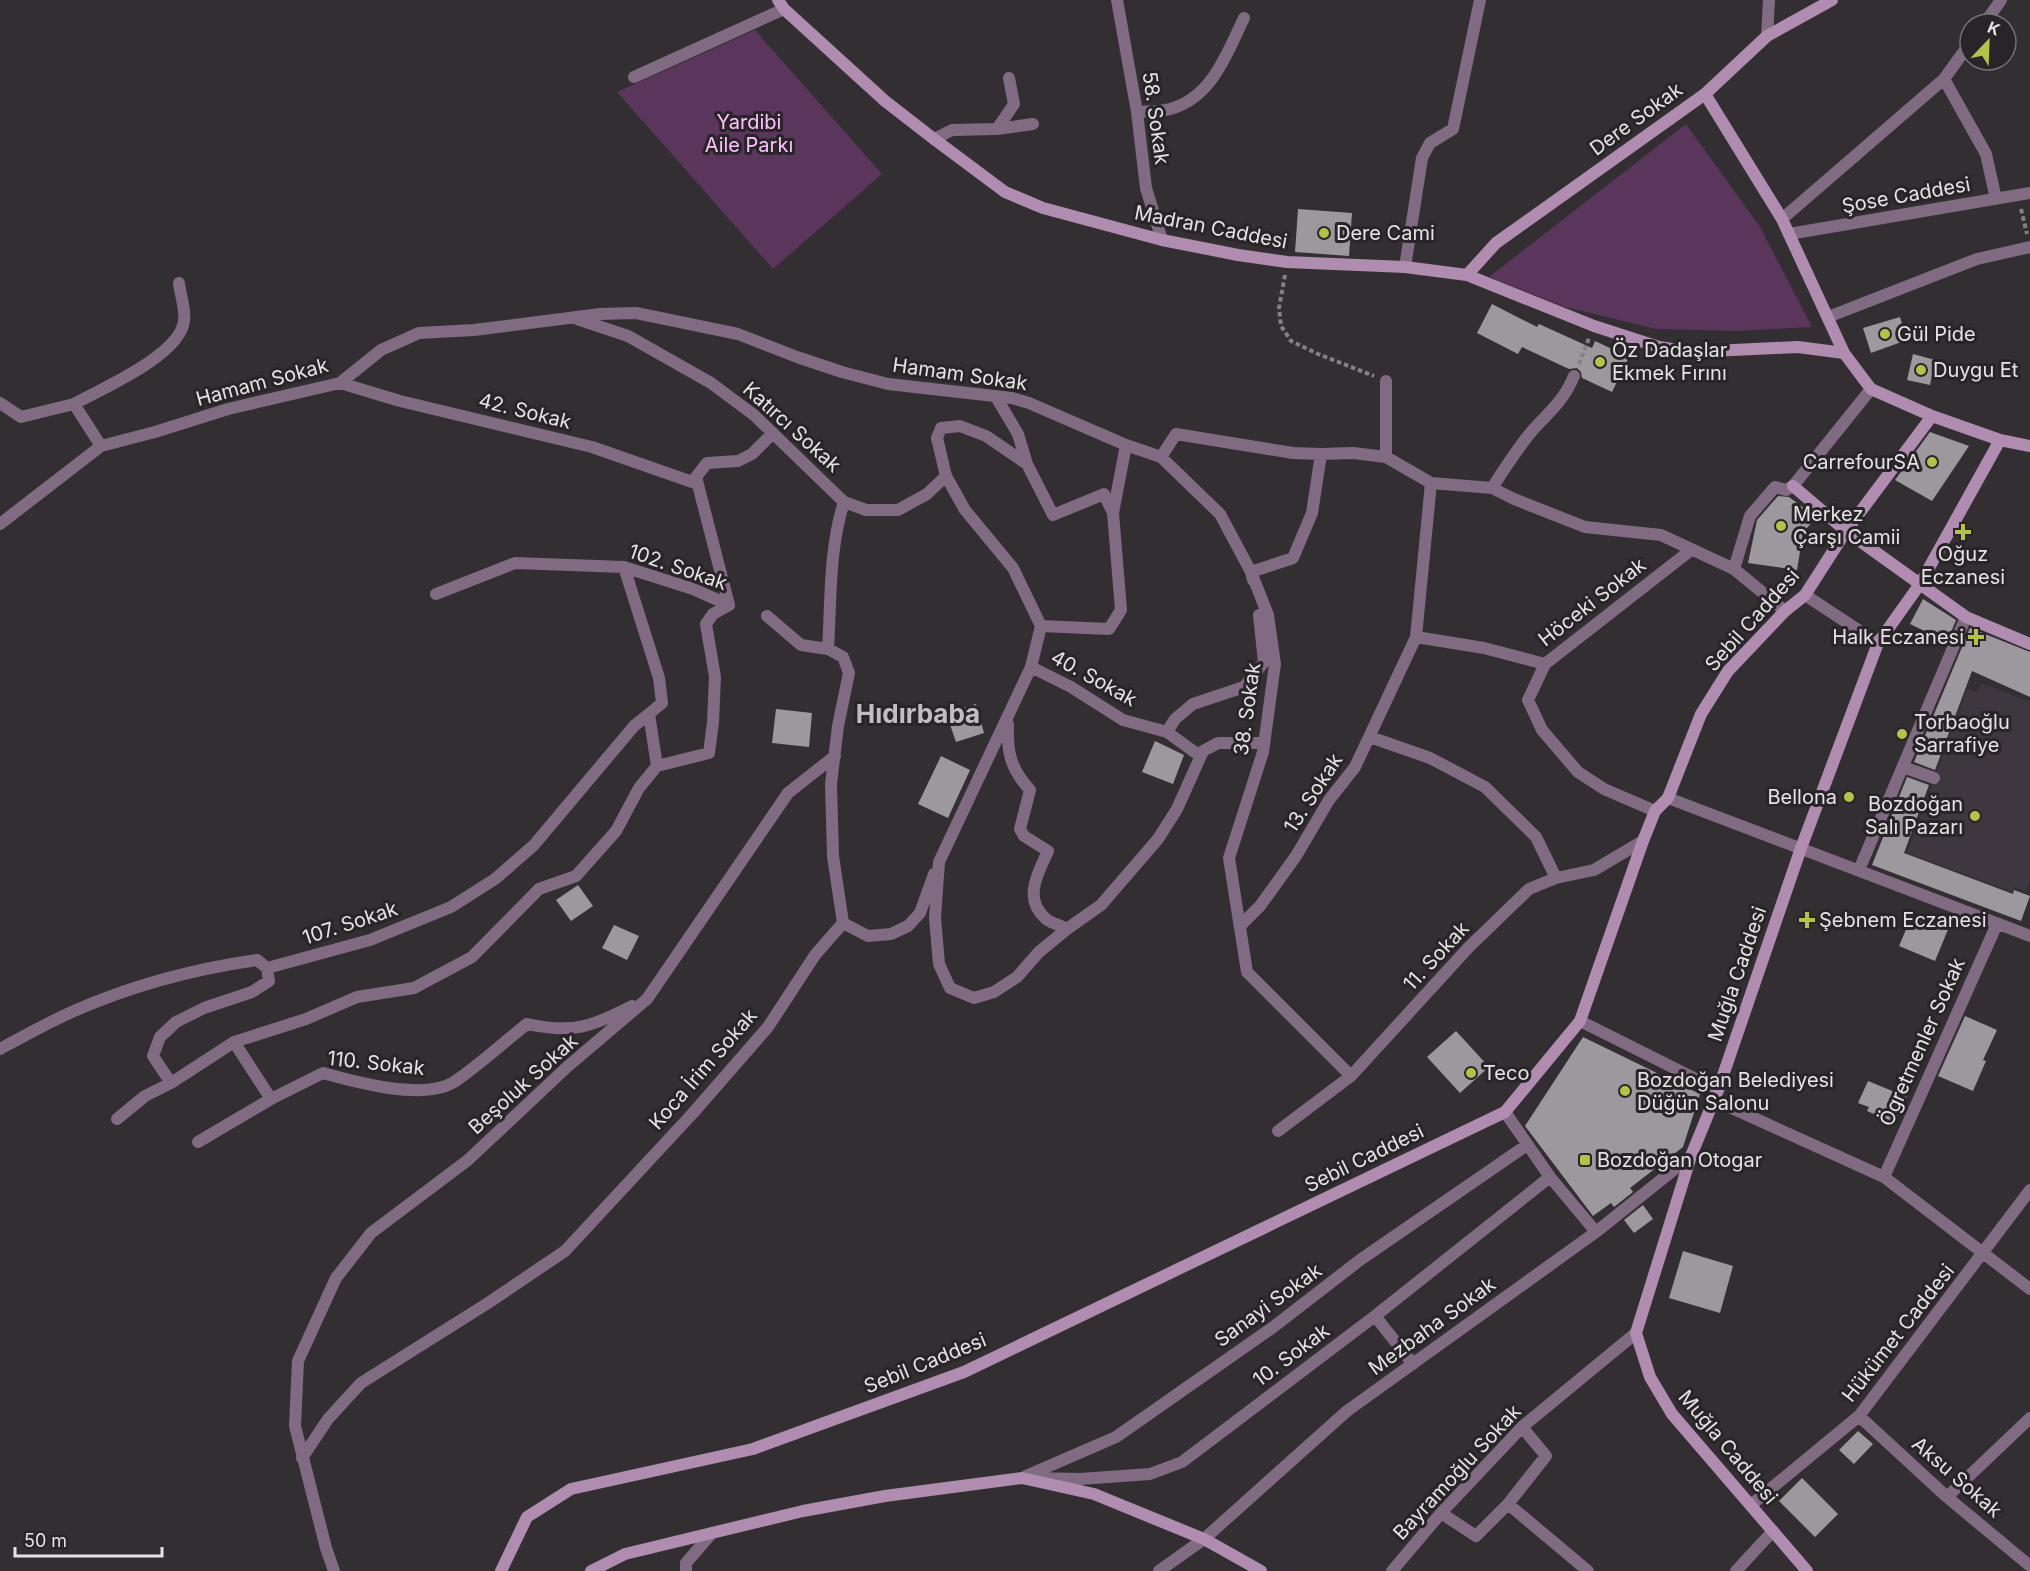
<svg xmlns="http://www.w3.org/2000/svg" width="2030" height="1571" viewBox="0 0 2030 1571" font-family="Inter,sans-serif">
  <rect width="100%" height="100%" fill="#322e32"/>
  <path fill="#3f373f" d="M1981,683l49,19v179l-4,10 -12,-4 -2,5 -105,-39 60,-164 10,3z"/>
  <path fill="#5a355c" d="M755,30l127,144 -109,95 -156,-177z
    M1686,124l74,103 52,100 -75,4 -81,-2 -91,-22 -76,-30z"/>
  <path fill="#9d989e" d="M1298,209l54,4 -3,43 -54,-4z
    M1492,304l45,23 2,-3 53,24 3,-7 34,16 -17,35 -30,-14 -1,-6 -4,-4 -8,1 -47,-22 -4,7 -41,-21z
    M1900,317l7,23 -36,13 -8,-25z
    M1913,354l22,6 -5,25 -23,-5z
    M1930,432l39,14 -37,55 -37,-21z
    M1778,496l11,1 27,20 -13,16 -6,37 -49,-7 9,-43z
    M1923,599l33,21 -9,22 -37,-18z
    M1970,628l60,24v45l-58,-26 -37,99 -21,-8z
    M976,704l8,29 -28,9 -10,-29z
    M776,709l36,4 -3,34 -37,-4z
    M1155,741l29,14 -11,29 -31,-12z
    M941,756l29,14 -22,48 -30,-14z
    M1907,777l22,8 -25,68 109,41 1,-4 16,6 -9,25 -149,-56z
    M578,885l15,21 -22,15 -15,-21z
    M1923,916l26,11 -14,34 -36,-15 11,-26 9,4z
    M614,925l25,11 -12,24 -25,-12z
    M1965,1016l32,14 -14,30 3,1 -13,30 -35,-15z
    M1456,1031l33,36 -29,26 -33,-36z
    M1583,1037l117,57 -17,53 -53,41 3,4 -19,15 -3,-4 -18,13 -68,-90z
    M1868,1081l39,16 -12,26 -28,-12 2,-4 -11,-4z
    M1643,1205l10,14 -19,14 -10,-13z
    M1683,1251l50,15 -13,47 -51,-15z
    M1858,1431l15,13 -19,20 -15,-14z
    M1802,1478l36,36 -23,23 -36,-36z"/>
  <g fill="none" stroke-linecap="round" stroke-linejoin="round">
    <path stroke="#848184" stroke-width="4" stroke-dasharray="4.5 3" stroke-linecap="butt" d="M2021,209l6,25
      M1285,275l-6,33 2,18 10,15 27,13 56,22
      M1579,364l10,-26"/>
    <path stroke="#816b82" stroke-width="12" d="M1117,0l20,112 9,76 16,52
      M1984,24l17,-24
      M1767,36l2,-36
      M634,77l150,-68
      M1944,79l42,75 10,45
      M1137,112c11,-1 23,0 33,-3 42,-11 57,-56 74,-91
      M997,129l17,-25 -5,-26
      M934,139l18,-9 45,-1 36,-5
      M1782,219l162,-140 26,-36
      M1789,234l241,-41
      M1405,267l17,-109 8,-15 23,-14 27,-129
      M1828,317l149,-58 53,-12
      M577,319l51,17 83,47 43,32 90,87 22,8h32l29,-16 19,-18
      M340,383l60,18 192,46 106,37
      M996,397l22,37 9,30 26,51 51,-21 9,19
      M0,403l21,14 53,-13 27,42
      M74,404c29,-16 106,-49 110,-83 2,-11 -4,-27 -5,-38
      M1161,457l59,57 31,58 17,43 7,49 -12,88 -34,106 18,114 104,104
      M1386,457v-76
      M1027,464l-41,-28 -26,-10 -19,2 -4,10 9,38 19,34 48,58 28,58 -10,41 -92,195 -4,56 4,46 11,24 24,10 20,-6 23,-15 22,-25 28,-23 34,-24 57,-66 19,-30 26,-58 15,-8h46
      M1492,488c13,-20 25,-39 40,-57 18,-20 31,-29 42,-55
      M0,524l101,-78 54,-14 73,-23 112,-26 41,-33 38,-17 55,-3 126,-16 36,-1 102,21 59,23 45,15 46,12 124,14 17,5 97,42 35,12 15,-23 117,19 28,1 32,-1 33,4 45,26 61,5 22,11 71,28 76,8 73,34 51,42
      M624,567l35,111 3,25 -13,11 8,52
      M1734,569l16,-53 25,-29 11,3 7,-4 78,-97
      M1253,580l-2,-8 42,-14 19,-45 9,-59
      M436,594l79,-31 109,4 69,22 36,16
      M1805,595l73,48
      M767,616l34,29 27,4
      M1041,626l68,3 12,-19 -8,-97 13,-68
      M1416,637l68,11 61,16
      M1031,667l40,20 52,33 44,12 33,24
      M1008,724c-1,28 2,44 22,66l-10,39 4,7 24,15c-10,22 -25,47 -3,67 5,5 15,7 22,11
      M1167,732l8,-13 18,-15 51,-17 20,-25 -5,-47
      M1370,737l60,21 55,29 51,50 20,41
      M1903,767l31,11
      M1668,798l362,138
      M1655,811l-51,-22 -26,-17 -36,-42 -14,-30 17,-36 146,-114
      M1859,870l107,-253
      M843,923l25,13 23,-2 17,-8 12,-13 14,-39
      M1241,925l19,-19 36,-50 33,-56 26,-33 61,-130 15,-154
      M1580,1021l138,69
      M234,1042l37,57
      M0,1049c24,-13 49,-27 74,-38 59,-26 120,-42 183,-51l10,8 103,-28 81,-33 44,-28 39,-34 100,-119 15,-12
      M171,1083l-18,-27 7,-19 16,-15 28,-14 48,-16 17,-11 -2,-13
      M1714,1100l170,77 146,112
      M1505,1112l45,65 46,55
      M117,1119l28,-23 26,-13 63,-41 72,-23 51,-22 57,-9 58,-31 67,-68 37,-13 40,-45 23,-43 18,-22 52,-13 4,-31 2,-45 -9,-53 7,-10 16,-9 -33,-128 11,-14 31,-2 14,-7 21,-21
      M1278,1131l73,-55 117,-128 61,-59 27,-11 38,-8 49,-29
      M198,1142l73,-43 52,-26c32,9 101,28 131,9 24,-16 50,-40 73,-58 47,10 63,3 105,-18
      M1884,1177l113,-253
      M1375,1316l38,48
      M1859,1416l88,81 83,69
      M302,1458l26,-39 33,-36 127,-80 77,-52 128,-138 75,-86 47,-72 28,-32 -10,-67 -2,-72 7,-58 11,-53 -6,-16 -15,-8c3,-48 1,-101 16,-147
      M1026,1476l90,-39 156,-109 88,-68 167,-115
      M1035,1478l45,1 70,-5 32,-12 193,-146 175,-139
      M1947,1497l83,-79
      M1508,1504l38,-48 -24,-29
      M1751,1505l108,-89 171,-226
      M1441,1513l35,23 32,-32 80,67
      M334,1571l-8,-23 -31,-122 3,-65 38,-83 35,-45 97,-73 99,-93 80,-68 141,-206 47,-37
      M686,1571v-8l25,-29
      M1159,1571l45,-32 143,-128 249,-179 95,-76
      M1392,1571l49,-58 81,-86 114,-94
      M1736,1571l37,-40"/>
    <path stroke="#af8cb0" stroke-width="12" d="M778,0l6,9 101,92 49,38 71,53 38,16 119,32 76,15 49,7 118,5 62,8 127,51 65,21 33,5 106,-5 46,6
      M1705,94l77,125 62,134 27,36 61,27 68,24 30,6
      M1467,275l29,-32 209,-149 62,-58 65,-36
      M1793,486l53,45 120,86 64,27
      M501,1571l26,-54 44,-28 182,-40 211,-77 541,-260 75,-91 63,-180 12,-30 13,-13 33,-84 27,-43 57,-60 20,-16 41,-64 86,-115
      M591,1571l34,-17 178,-43 82,-15 137,-18 72,16 110,45 57,32
      M1807,1571l-135,-157 -22,-37 -14,-44 55,-177 27,-66 83,-242 77,-205 42,-59 80,-144"/>
  </g>
  <g fill="#b4c24a" stroke="#282428" stroke-width="2">
    <circle cx="1324" cy="233" r="6"/>
    <circle cx="1885" cy="334" r="6"/>
    <circle cx="1600" cy="362" r="6"/>
    <circle cx="1921" cy="370" r="6"/>
    <circle cx="1932" cy="462" r="6"/>
    <circle cx="1781" cy="526" r="6"/>
    <path d="M1960 523h6v6h6v6h-6v6h-6v-6h-6v-6h6z"/>
    <path d="M1973 628h6v6h6v6h-6v6h-6v-6h-6v-6h6z"/>
    <circle cx="1902" cy="734" r="6"/>
    <circle cx="1849" cy="797" r="6"/>
    <circle cx="1975" cy="816" r="6"/>
    <path d="M1804 911h6v6h6v6h-6v6h-6v-6h-6v-6h6z"/>
    <circle cx="1471" cy="1073" r="6"/>
    <circle cx="1625" cy="1091" r="6"/>
    <rect x="1579" y="1154" width="12" height="12" rx="3"/>
  </g>
  <g text-anchor="middle" dominant-baseline="central" stroke-width="6" stroke-linejoin="round" paint-order="stroke">
    <g font-size="20" fill="#e5e3e5" stroke="#282428">
      <text transform="translate(1156 118) rotate(82)">58. Sokak</text>
      <text transform="translate(1636 119) rotate(-36)">Dere Sokak</text>
      <text transform="translate(1906 195) rotate(-10)">Şose Caddesi</text>
      <text transform="translate(1211 227) rotate(11)">Madran Caddesi</text>
      <text transform="translate(960 374) rotate(8)">Hamam Sokak</text>
      <text transform="translate(262 382) rotate(-15)">Hamam Sokak</text>
      <text transform="translate(525 411) rotate(14)">42. Sokak</text>
      <text transform="translate(792 427) rotate(42)">Katırcı Sokak</text>
      <text transform="translate(678 567) rotate(19)">102. Sokak</text>
      <text transform="translate(1592 602) rotate(-38)">Höceki Sokak</text>
      <text transform="translate(1752 620) rotate(-48)">Sebil Caddesi</text>
      <text transform="translate(1094 678) rotate(29)">40. Sokak</text>
      <text transform="translate(1247 709) rotate(-82)">38. Sokak</text>
      <text transform="translate(1313 793) rotate(-57)">13. Sokak</text>
      <text transform="translate(350 923) rotate(-18)">107. Sokak</text>
      <text transform="translate(1436 956) rotate(-47)">11. Sokak</text>
      <text transform="translate(1737 974) rotate(-71)">Muğla Caddesi</text>
      <text transform="translate(1922 1042) rotate(-66)">Ögretmenler Sokak</text>
      <text transform="translate(376 1063) rotate(6)">110. Sokak</text>
      <text transform="translate(703 1069) rotate(-49)">Koca İrim Sokak</text>
      <text transform="translate(523 1084) rotate(-42)">Beşoluk Sokak</text>
      <text transform="translate(1364 1158) rotate(-26)">Sebil Caddesi</text>
      <text transform="translate(1268 1305) rotate(-36)">Sanayi Sokak</text>
      <text transform="translate(1432 1326) rotate(-36)">Mezbaha Sokak</text>
      <text transform="translate(1898 1333) rotate(-52)">Hükümet Caddesi</text>
      <text transform="translate(1291 1355) rotate(-37)">10. Sokak</text>
      <text transform="translate(925 1363) rotate(-22)">Sebil Caddesi</text>
      <text transform="translate(1728 1447) rotate(50)">Muğla Caddesi</text>
      <text transform="translate(1457 1472) rotate(-47)">Bayramoğlu Sokak</text>
      <text transform="translate(1957 1477) rotate(41)">Aksu Sokak</text>
    </g>
    <g font-size="20" fill="#fcc2fd" stroke="#282428">
      <text x="749" y="122">Yardibi<tspan x="749" dy="23">Aile Parkı</tspan></text>
    </g>
    <g font-size="20" fill="#e5e3e5" stroke="#282428" text-anchor="start">
      <text x="1336" y="233">Dere Cami</text>
      <text x="1897" y="334">Gül Pide</text>
      <text x="1612" y="350">Öz Dadaşlar<tspan x="1612" dy="23">Ekmek Fırını</tspan></text>
      <text x="1933" y="370">Duygu Et</text>
      <text x="1920" y="462" text-anchor="end">CarrefourSA</text>
      <text x="1793" y="514">Merkez<tspan x="1793" dy="23">Çarşı Camii</tspan></text>
      <text x="1963" y="554" text-anchor="middle">Oğuz<tspan x="1963" dy="23">Eczanesi</tspan></text>
      <text x="1964" y="637" text-anchor="end">Halk Eczanesi</text>
      <text x="1914" y="722">Torbaoğlu<tspan x="1914" dy="23">Sarrafiye</tspan></text>
      <text x="1837" y="797" text-anchor="end">Bellona</text>
      <text x="1963" y="804" text-anchor="end">Bozdoğan<tspan x="1963" dy="23">Salı Pazarı</tspan></text>
      <text x="1819" y="920">Şebnem Eczanesi</text>
      <text x="1483" y="1073">Teco</text>
      <text x="1637" y="1080">Bozdoğan Belediyesi<tspan x="1637" dy="23">Düğün Salonu</tspan></text>
      <text x="1597" y="1160">Bozdoğan Otogar</text>
    </g>
    <g font-size="26" font-weight="bold" fill="#c2bdc2" stroke="#282428">
      <text x="918" y="713">Hıdırbaba</text>
    </g>
  </g>
  <g transform="translate(1988 42) rotate(23)"><circle r="28" fill="#282428" stroke="#747074" stroke-width="1.5"/>
  <path d="M0-4.5L10 22L0 15L-10 22Z" fill="#b4c24a"/>
  <text y="-9" font-size="16" font-weight="bold" text-anchor="middle" fill="#e5e3e5">K</text>
  </g>
  <path d="M15 1547v9h147v-9" fill="none" stroke="#e5e3e5" stroke-width="3"/>
  <text x="24" y="1547" font-size="18" fill="#e5e3e5" stroke="#282428" stroke-width="4.5" paint-order="stroke">50 m</text>
</svg>
